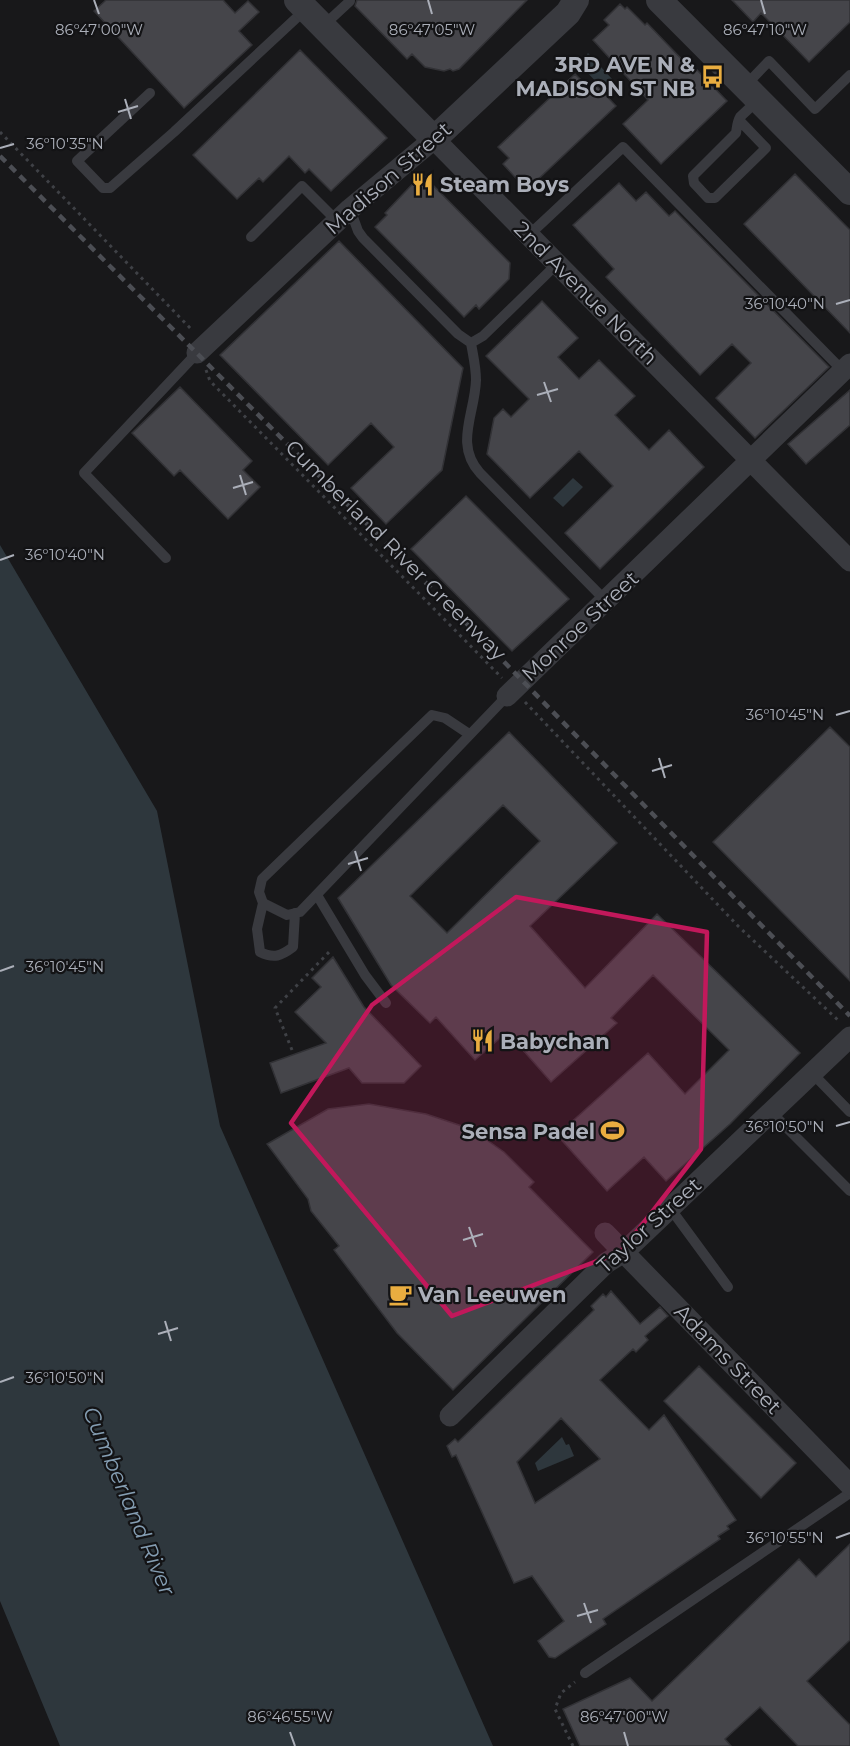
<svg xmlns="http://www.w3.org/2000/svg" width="850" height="1746" viewBox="0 0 850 1746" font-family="Montserrat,sans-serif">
  <rect width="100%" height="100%" fill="#18181a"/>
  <path fill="#2e373d" d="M588,53l25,27 -10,9 -23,-24z
    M573,478l10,9 -20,20 -10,-9z
    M0,545l157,266 63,315 273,620h-433l-60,-145z
    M562,1437l4,8 3,-1 5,12 -36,15 -3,-8z"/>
  <path fill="#45454a" stroke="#323236" stroke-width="1.5" fill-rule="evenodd" d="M106,0h117l12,13 13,-12 11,11 -20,19 13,14 -68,63 -90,-97z
    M357,0h170l-68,69 -6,2 -3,-2 -6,2 -19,-4 -13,-13 -5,5 -52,-53z
    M732,0h118v22l-41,40 -48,-49 -8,9z
    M620,4l5,5 2,-2 18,18 2,-2 47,49 3,-2 30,31 -66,63 -38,-40 25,-24 -55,-60 16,-15 -5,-5z
    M300,50l87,88 -56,53 -22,-22 -4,4 -16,-17 -26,26 -4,-4 -22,21 -44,-44z
    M575,74l16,16 5,-5 20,21 -84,79 -4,-3 -5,4 -20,-22 6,-6 -11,-11z
    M422,174l88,89 -1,16 -30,30 -3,-4 -12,12 -89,-90 12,-12 -2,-2z
    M795,174l55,56v103l-106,-109z
    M619,183l17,18 10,-9 23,24 6,-5 154,156 -74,71 -39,-40 35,-35 -19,-19 -32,31 -94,-98 8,-8 -41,-44z
    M339,241l124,127 -21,102 -56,54 -35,-36 43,-41 -23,-24 -43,42 -108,-110z
    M542,301l36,37 -20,19 21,22 20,-19 36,36 -20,19 34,35 20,-20 35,37 -104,102 -35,-36 48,-47 -34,-35 -49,47 -43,-44 7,-36 9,-9 8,8 18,-18 -43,-43z
    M180,387l72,74 -9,9 17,17 -32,32 -48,-49 -6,6 -42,-43z
    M850,390v35l-44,39 -18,-20z
    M466,496l103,103 -57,52 -101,-102z
    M830,727l20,20v234l-137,-139z
    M509,732l108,111 -87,83 55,62 72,-74 143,139 -70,71 -64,57 -22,-24 -37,34 -50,-56 91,-82 37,41 44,-44 -76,-75 -42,43 6,5 -66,59 -44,-50 -32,28 -39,-43 -6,6 -39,-38 -53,-87zM503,805l37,36 -93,92 -37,-37z
    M333,957l31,50 57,59 -17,17h-42l-13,-15 -68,25 -11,-30 56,-20 -31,-31 26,-25 -9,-9z
    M369,1104l57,10 45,15 33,23 30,30 -5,5 64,65 -140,138 -56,-57 -63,-83 5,-4 -28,-35 -3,-12 -41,-55 61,-35z
    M611,1291l29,33 20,-17 8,9 -23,20 3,4 -12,12 -3,-3 -33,31 49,50 15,-15 72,105 -9,6 2,3 -11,7 2,3 -117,80 3,5 -51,34 -6,-1 -11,-16 26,-20 -32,-45 -18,7 -58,-128 -4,2 -5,-11 8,-7 3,3 136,-132 -3,-4 12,-12 3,3zM561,1418l39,41 -65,44 -18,-41z
    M699,1366l97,97 -35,35 -97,-97z
    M850,1544v96l-43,41 43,44v21h-52l-38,-39 -35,32 6,7h-151l-17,-37 67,-31 22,23 147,-142 17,18z"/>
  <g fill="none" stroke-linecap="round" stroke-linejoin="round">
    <path stroke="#3f4146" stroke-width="3" stroke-dasharray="3 4.5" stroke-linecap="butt" d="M0,132l193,199
      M206,370l4,11 292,297
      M525,702l213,224 102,96
      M292,1050l-17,-42 57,-59
      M573,1746l-18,-37 6,-16 14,-11"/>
    <path stroke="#393a3f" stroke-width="10" d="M323,26l27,-25
      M745,86l24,-25 46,48 35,-34
      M150,93l-73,68 26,27h7l64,-56 132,-123
      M739,120l27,28 -51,50h-7l-14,-15 -1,-7 43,-43c1,-6 1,-11 4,-16l18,-17
      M350,209l8,22 5,7 95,96 13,9
      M529,235l94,-88 223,227
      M251,237l51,-51 35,35
      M557,264l-74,72 -12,7c2,12 5,24 5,37 -1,34 -22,64 4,93l127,129
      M166,558l-82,-85 113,-120
      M469,734l-24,-16 -13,-3 -170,164 -3,13 4,11 24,12 13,-3 207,-216
      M317,895l48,80 21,28
      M263,903l-6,26 3,23c14,7 21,4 33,-5l2,-34
      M812,1073l38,39
      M771,1112l79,79
      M670,1208l58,79
      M585,1673l265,-180"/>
    <path stroke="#393a3f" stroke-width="21" d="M197,353l153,-144 84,-70 416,422
      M507,696l343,-332
      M605,1233l245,252
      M450,1416l156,-153 18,-11 226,-215"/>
    <path stroke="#393a3f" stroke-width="26" d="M297,0l137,139 134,-126 8,-13
      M659,0l191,192"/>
    <path stroke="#4c4e54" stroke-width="4.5" stroke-dasharray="8 6" stroke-linecap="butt" d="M0,156l468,469 382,391"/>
  </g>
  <path fill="#c2185b" fill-opacity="0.2" stroke="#c2185b" stroke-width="4.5" stroke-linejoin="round" d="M516,897l191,35 -6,217 -80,103 -169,64 -161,-193 81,-118z"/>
  <path fill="none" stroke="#abafb9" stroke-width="2" d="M94,0l5,14M428,0l4,14M761,0l4,14M125,99l6,20M118,112l20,-6M0,148l14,-4M836,304l14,-4M544,382l7,20M537,395l21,-6M240,475l6,20M233,488l20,-6M0,560l14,-5M836,715l14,-4M659,758l6,20M652,771l20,-6M355,851l6,20M348,864l20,-6M0,971l14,-5M836,1126l14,-4M469,1227l7,20M463,1240l20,-6M165,1321l6,20M158,1334l20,-6M0,1382l14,-5M836,1538l14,-5M584,1603l7,20M577,1616l21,-6M290,1732l5,14M624,1732l4,14"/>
  <defs>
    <symbol id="bus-bare" viewBox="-9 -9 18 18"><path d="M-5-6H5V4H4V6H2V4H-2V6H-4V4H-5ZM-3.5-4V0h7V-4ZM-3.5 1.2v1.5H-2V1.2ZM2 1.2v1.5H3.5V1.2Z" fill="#e9ad40" stroke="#131315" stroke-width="2.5" paint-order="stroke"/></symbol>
    <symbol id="restaurant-bare" viewBox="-9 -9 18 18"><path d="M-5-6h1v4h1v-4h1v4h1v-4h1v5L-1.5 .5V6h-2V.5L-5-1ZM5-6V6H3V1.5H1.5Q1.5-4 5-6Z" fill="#e9ad40" stroke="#131315" stroke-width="2.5" paint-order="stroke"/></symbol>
    <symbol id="stadium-bare" viewBox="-9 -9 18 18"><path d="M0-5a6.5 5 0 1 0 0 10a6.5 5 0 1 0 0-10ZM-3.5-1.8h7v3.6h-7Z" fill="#e9ad40" stroke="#131315" stroke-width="2.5" paint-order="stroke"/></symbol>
    <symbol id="cafe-bare" viewBox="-9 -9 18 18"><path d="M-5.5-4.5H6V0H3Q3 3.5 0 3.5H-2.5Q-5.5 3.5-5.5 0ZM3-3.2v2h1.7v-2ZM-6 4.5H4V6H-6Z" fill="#e9ad40" stroke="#131315" stroke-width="2.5" paint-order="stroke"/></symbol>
  </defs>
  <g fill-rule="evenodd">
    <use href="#bus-bare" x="696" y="60" width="33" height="33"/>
    <use href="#restaurant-bare" x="406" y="168" width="33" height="33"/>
    <use href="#restaurant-bare" x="466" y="1024" width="33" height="33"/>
    <use href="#stadium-bare" x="596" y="1114" width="33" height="33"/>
    <use href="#cafe-bare" x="384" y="1278" width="33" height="33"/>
  </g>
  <g text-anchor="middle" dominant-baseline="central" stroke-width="4.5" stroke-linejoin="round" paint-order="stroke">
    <g font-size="21" font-weight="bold" fill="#abafb9" stroke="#131315" text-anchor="start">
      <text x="695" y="64" text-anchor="end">3RD AVE N &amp;<tspan x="695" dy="24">MADISON ST NB</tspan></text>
      <text x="440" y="184">Steam Boys</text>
      <text x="500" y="1041">Babychan</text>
      <text x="595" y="1131" text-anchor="end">Sensa Padel</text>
      <text x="418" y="1294">Van Leeuwen</text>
    </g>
    <g font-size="21" fill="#abafb9" stroke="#131315">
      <text transform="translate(388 178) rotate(-41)">Madison Street</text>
      <text transform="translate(586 293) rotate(45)">2nd Avenue North</text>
      <text transform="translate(396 550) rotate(45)">Cumberland River Greenway</text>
      <text transform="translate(580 626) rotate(-43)">Monroe Street</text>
      <text transform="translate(649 1225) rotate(-42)">Taylor Street</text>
      <text transform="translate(728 1359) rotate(46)">Adams Street</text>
    </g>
    <g font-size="22" font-style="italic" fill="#849db2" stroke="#131315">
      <text transform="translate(129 1501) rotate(67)">Cumberland River</text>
    </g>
  </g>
  <g font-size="15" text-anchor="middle" fill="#abafb9" stroke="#131315" stroke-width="4.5" stroke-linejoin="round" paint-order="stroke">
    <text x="99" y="35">86°47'00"W</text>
    <text x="432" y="35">86°47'05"W</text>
    <text x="765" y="35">86°47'10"W</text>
    <text x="65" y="149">36°10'35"N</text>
    <text x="785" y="309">36°10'40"N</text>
    <text x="65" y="560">36°10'40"N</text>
    <text x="785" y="720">36°10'45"N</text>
    <text x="65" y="972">36°10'45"N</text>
    <text x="785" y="1132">36°10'50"N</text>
    <text x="65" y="1383">36°10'50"N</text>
    <text x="785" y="1543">36°10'55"N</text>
    <text x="290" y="1722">86°46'55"W</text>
    <text x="624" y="1722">86°47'00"W</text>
  </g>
</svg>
